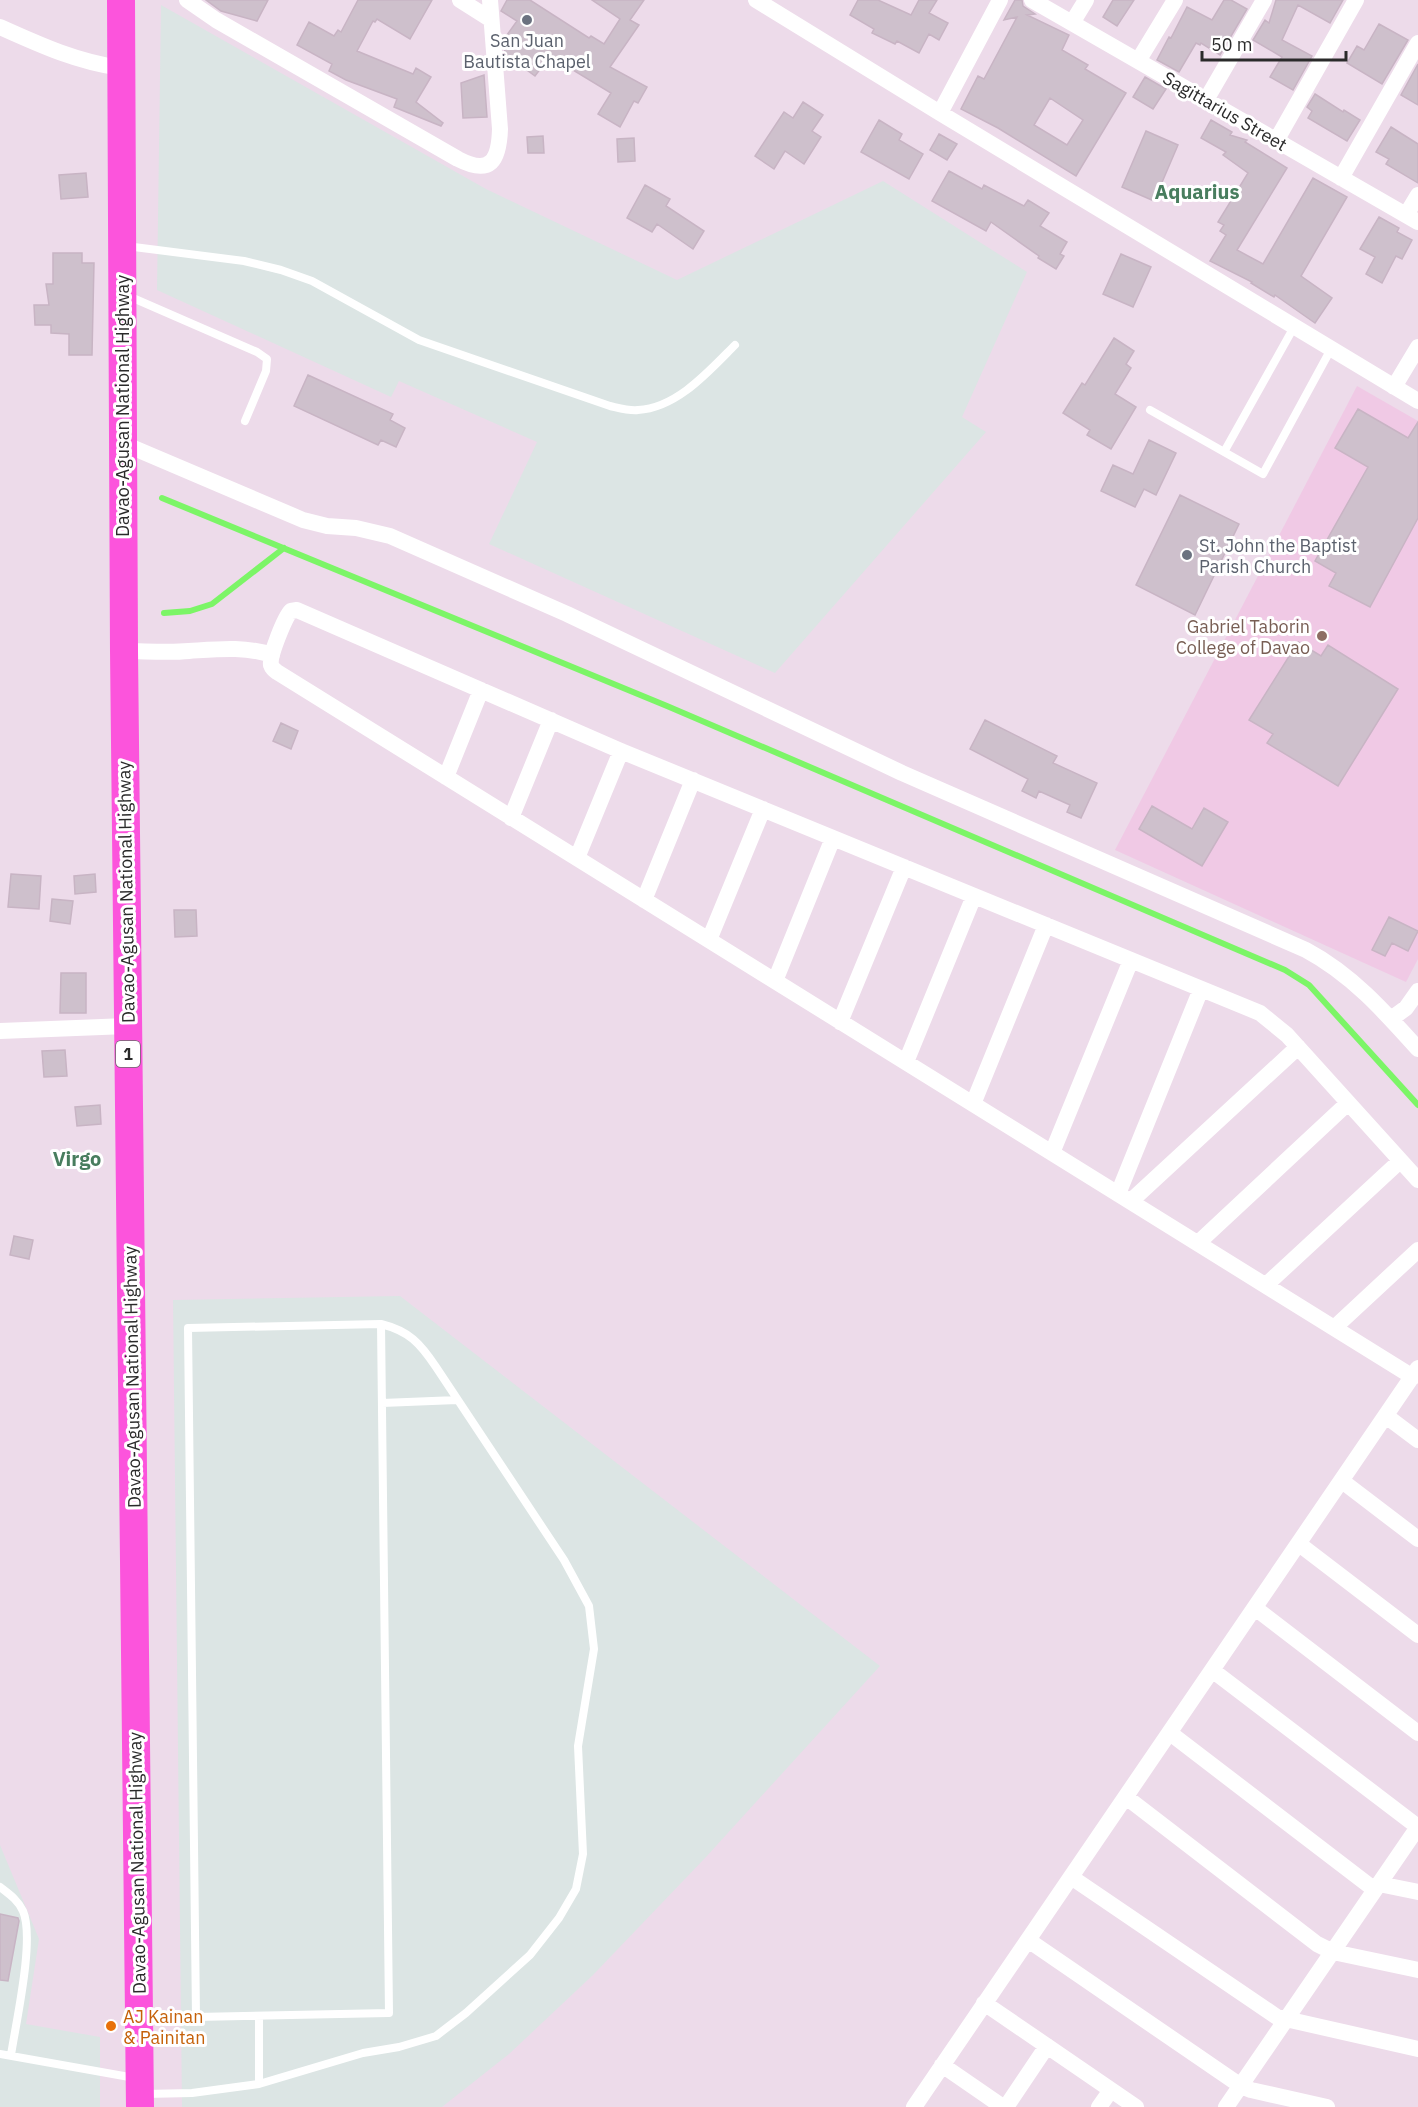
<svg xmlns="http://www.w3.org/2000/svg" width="1418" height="2107" viewBox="0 0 1418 2107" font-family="'IBM Plex Sans',sans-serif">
  <rect width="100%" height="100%" fill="#eddbea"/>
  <path fill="#dce5e4" d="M161,5l325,184 191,91 206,-99 144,91 -65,145 24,15 -211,241 -286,-129 48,-102 -138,-61 -8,16 -234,-107z
    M400,1296l480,370 -174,191 -113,118 -84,79 -67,53h-260l-9,-807z
    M0,1845l39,94 -13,85 74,13v70h-100z"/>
  <path fill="#f0c9e5" d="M1357,386l61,35v538l-12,23 -291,-132z"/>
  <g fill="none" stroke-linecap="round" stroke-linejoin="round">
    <path stroke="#7cf567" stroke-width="6" d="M162,498l505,208 618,264 24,15 109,120
      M164,613l26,-2 22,-7 72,-56"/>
  </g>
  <path fill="#cec0cc" stroke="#c8b4c4" stroke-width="1.5" fill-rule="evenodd" d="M206,0h62l-11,21 -36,-10z
    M358,0h74l-22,39 -33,-20 -2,3 -2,-1 -16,30 56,23 3,-6 15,9 -15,25 27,21 -2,3 -47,-19 3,-8 -51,-19 -17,-9 3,-7 -35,-19 12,-23 25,14 4,-6 3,2z
    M507,0h23l59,38 2,-2 13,8 16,-25 -28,-19h52l-14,20 9,5 -29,42 37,20 -9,16 -4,-2 -14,26 -22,-13 13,-21 -61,-37 -15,20 -30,-22 -1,-15 13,-18 -16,-10z
    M858,0h20l33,15 8,-15h18l-8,13 19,10 -9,17 -10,-6 -10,19 -22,-12 -2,3 -23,-11 2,-4 -24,-14z
    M1015,0h7l1,6 12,8 -8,1 42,20 -7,15 26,15 -3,4 41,24 -50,83 -78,-48 -37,-19 17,-33 6,3 33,-62 -13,3zM1050,98l33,22 -16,25 -33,-20z
    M1113,0h21l-17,26 -14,-9z
    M1224,0h7l16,9 -27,46 -19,-12 -1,2 -4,-2 -17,29 -22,-12 12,-23 2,1 16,-31 25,13z
    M1276,0h67l-13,23 -32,-18 -16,35 30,16 -19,34 -23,-13 12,-20 -29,-17 12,-20 4,3z
    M1379,24l29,16 -26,44 -35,-21 10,-17 7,4z
    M1418,64v41l-17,-10z
    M484,75l3,42 -24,1 -2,-35z
    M1145,77l21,12 -13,20 -20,-12z
    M1315,94l28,18 1,-2 16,10 -13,21 -39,-23 4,-7 -5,-4z
    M803,102l20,13 -11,16 9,6 -17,27 -19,-13 -11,18 -19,-13 29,-44 9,6z
    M879,120l23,14 -3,6 24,14 -14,25 -48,-27z
    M1211,120l21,12 -2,3 17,5 -2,2 42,26 -50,82 26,14 50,-86 34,19 -46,79 31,22 -17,25 -40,-28 -1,2 -23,-14 1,-1 -42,-21 16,-26 -6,-4 4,-6 -6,-3 30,-49 -25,-18 3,-3 -25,-14z
    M1391,127l27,17v39l-32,-19 3,-5 -13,-7z
    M1146,131l32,14 -24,56 -32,-14z
    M939,134l18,10 -10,16 -17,-10z
    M543,136l1,17h-16l-1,-16z
    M634,138l1,23 -17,1 -1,-23z
    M949,171l33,18 2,-4 40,21 4,-6 21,13 -9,13 27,16 -7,12 4,2 -8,13 -18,-11 1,-2 -48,-34 -5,9 -54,-30z
    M86,173l2,24 -27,2 -2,-24z
    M645,185l25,14 -4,7 38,25 -11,18 -36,-25 -5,8 -25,-14z
    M1379,217l20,11 -2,4 15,8 -10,19 -6,-3 -14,27 -16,-9 9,-17 -15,-8z
    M53,253h29v10h12l-2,92h-23v-21l-18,-1v-8h-16l-1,-20h15l-3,-21h7z
    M1121,254l30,13 -18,40 -30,-13z
    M1114,338l20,13 -8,13 5,4 -16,26 21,13 -25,42 -24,-14 3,-5 -27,-17 19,-30 3,2z
    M308,375l85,39 -3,6 15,8 -9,19 -15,-7 -3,5 -84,-39z
    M1358,409l50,29 10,-16v96l-48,89 -41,-21 7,-13 -21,-12 53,-94 -33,-19z
    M1149,440l27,13 -20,42 -12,-6 -9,18 -34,-16 12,-26 20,9z
    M1180,495l59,29 -44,91 -59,-30z
    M1298,642l23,14 7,-11 70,44 -60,97 -71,-43 6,-9 -24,-14z
    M985,720l72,36 -4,7 44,20 -16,35 -14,-6 3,-7 -31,-14 -3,7 -14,-7 6,-12 -58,-30z
    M281,723l17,8 -7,18 -18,-8z
    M1152,806l40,23 12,-21 24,14 -26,44 -63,-37z
    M11,874l30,2 -2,33 -31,-2z
    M95,874l1,18 -21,2 -1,-18z
    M52,899l21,2 -3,23 -20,-3z
    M174,910h22l1,26 -22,1z
    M1389,917l29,14 -10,20 -16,-8 -7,13 -13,-6z
    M61,973h25v40h-26z
    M65,1050l2,26 -23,1 -2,-26z
    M100,1105l1,19 -24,2 -2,-19z
    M14,1236l19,4 -4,19 -19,-4z
    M0,1914l18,4 1,3 -11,60 -8,-1z"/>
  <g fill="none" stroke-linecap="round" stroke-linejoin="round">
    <path stroke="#fff" stroke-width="8" d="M126,246l118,15 37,9 31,11 107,59 191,66c9,2 19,5 28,4 39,-2 71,-39 97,-65
      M126,295l131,57 10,7 -1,12 -21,50
      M1150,410l113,64 68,-125
      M1224,452l70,-125
      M382,1403l75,-3
      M0,1887c9,7 18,13 23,24 12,28 -7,111 -12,144
      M259,2016v68
      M0,2054l135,24
      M144,2094l48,-1 67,-9 104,-31 36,-6 37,-11 30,-23 64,-58 29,-37 17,-29 7,-35 -5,-108 16,-97 -5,-43 -25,-46 -128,-193c-16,-24 -27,-36 -55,-43l-193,4 8,689 193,-4 -8,-689"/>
    <path stroke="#fff" stroke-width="16" d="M187,0l29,20 242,139c33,17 41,1 42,-30l-10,-129
      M460,0l30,19
      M756,0l184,113 478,288
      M1032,0l386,222
      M1072,23l14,-23
      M0,27c40,18 77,35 121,41
      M1138,61l37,-61
      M1206,100l58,-100
      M940,113l60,-113
      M1276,141l80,-141
      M1341,178l77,-135
      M1406,215l12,-20
      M1394,387l24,-40
      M122,443l181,77 24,6 29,2 34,8 177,78 335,159 404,177c45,24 78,61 112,99
      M124,651c21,0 44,2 65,0 30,-2 55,-5 83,4
      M446,777l35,-87
      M511,818l40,-98
      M577,858l44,-107
      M644,900l49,-120
      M709,940l54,-131
      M775,981l58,-143
      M1391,1019l15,-11 12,-17
      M840,1022l64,-155
      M0,1031l127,-5
      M906,1062l68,-166
      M973,1104l73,-179
      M1052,1153l79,-193
      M1118,1194l83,-205
      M1131,1201l167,-154
      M1198,1243l150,-140
      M1266,1285l134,-124
      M1334,1328l84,-78
      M1413,1377l-1136,-705c-3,-2 -5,-4 -6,-7 -2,-9 14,-48 20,-54l6,-1 324,141 639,262 27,22 131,145
      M1386,1416l32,24
      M1342,1481l76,58
      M1299,1544l119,91
      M1255,1608l163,125
      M1212,1670l206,157
      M1170,1733l205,157
      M1126,1797l191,147 16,8 85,18
      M1071,1877l206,140 141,32
      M1379,1884l39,8
      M1028,1940l213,146 10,4 76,17
      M984,2003l152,104
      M942,2065l61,42
      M914,2107l504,-739
      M1006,2107l41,-61
      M1099,2107l12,-17
      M1226,2107l192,-280"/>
    <path stroke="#fc54dc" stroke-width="28" d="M121,0l3,651 16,1456"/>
  </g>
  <g fill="#6b7280" stroke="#fff" stroke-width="2">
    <circle cx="527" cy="20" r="6"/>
    <circle cx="1187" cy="555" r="6"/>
  </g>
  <circle fill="#8d6e63" stroke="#fff" stroke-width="2" cx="1322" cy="636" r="6"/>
  <circle fill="#e8710a" stroke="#fff" stroke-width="2" cx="111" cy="2026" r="6"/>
  <g text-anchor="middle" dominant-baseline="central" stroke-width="6" stroke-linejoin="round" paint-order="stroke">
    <rect fill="#fff" stroke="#6a6a6a" stroke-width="1.5" x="116" y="1041" width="24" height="26" rx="4.5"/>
    <g font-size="16" font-weight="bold" fill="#2a2a2a">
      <text x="128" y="1054">1</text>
    </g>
    <g font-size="18" fill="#5b616d" stroke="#fff">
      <text x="527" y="40">San Juan<tspan x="527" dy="21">Bautista Chapel</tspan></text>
      <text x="1199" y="545" text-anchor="start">St. John the Baptist<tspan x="1199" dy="21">Parish Church</tspan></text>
    </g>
    <g font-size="18" fill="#2a2a2a" stroke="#fff">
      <text transform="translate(1225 111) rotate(30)">Sagittarius Street</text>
      <text transform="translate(122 406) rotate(-90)">Davao-Agusan National Highway</text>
      <text transform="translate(126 892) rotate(-91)">Davao-Agusan National Highway</text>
      <text transform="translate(132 1377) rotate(-91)">Davao-Agusan National Highway</text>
      <text transform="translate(137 1863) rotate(-91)">Davao-Agusan National Highway</text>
    </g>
    <g font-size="18" fill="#785e54" stroke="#fff" text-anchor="end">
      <text x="1310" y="626">Gabriel Taborin<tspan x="1310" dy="21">College of Davao</tspan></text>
    </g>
    <g font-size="18" fill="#c56008" stroke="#fff" text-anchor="start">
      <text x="123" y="2016">AJ Kainan<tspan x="123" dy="21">&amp; Painitan</tspan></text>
    </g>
    <g font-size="20" font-weight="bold" fill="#487d5e" stroke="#fff">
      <text x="1197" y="191">Aquarius</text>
      <text x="77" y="1158">Virgo</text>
    </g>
  </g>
  <path d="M1202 51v9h144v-9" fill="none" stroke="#2a2a2a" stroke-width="3"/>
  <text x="1211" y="51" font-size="18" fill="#2a2a2a" stroke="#ffffff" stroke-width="4.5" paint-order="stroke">50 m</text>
</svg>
